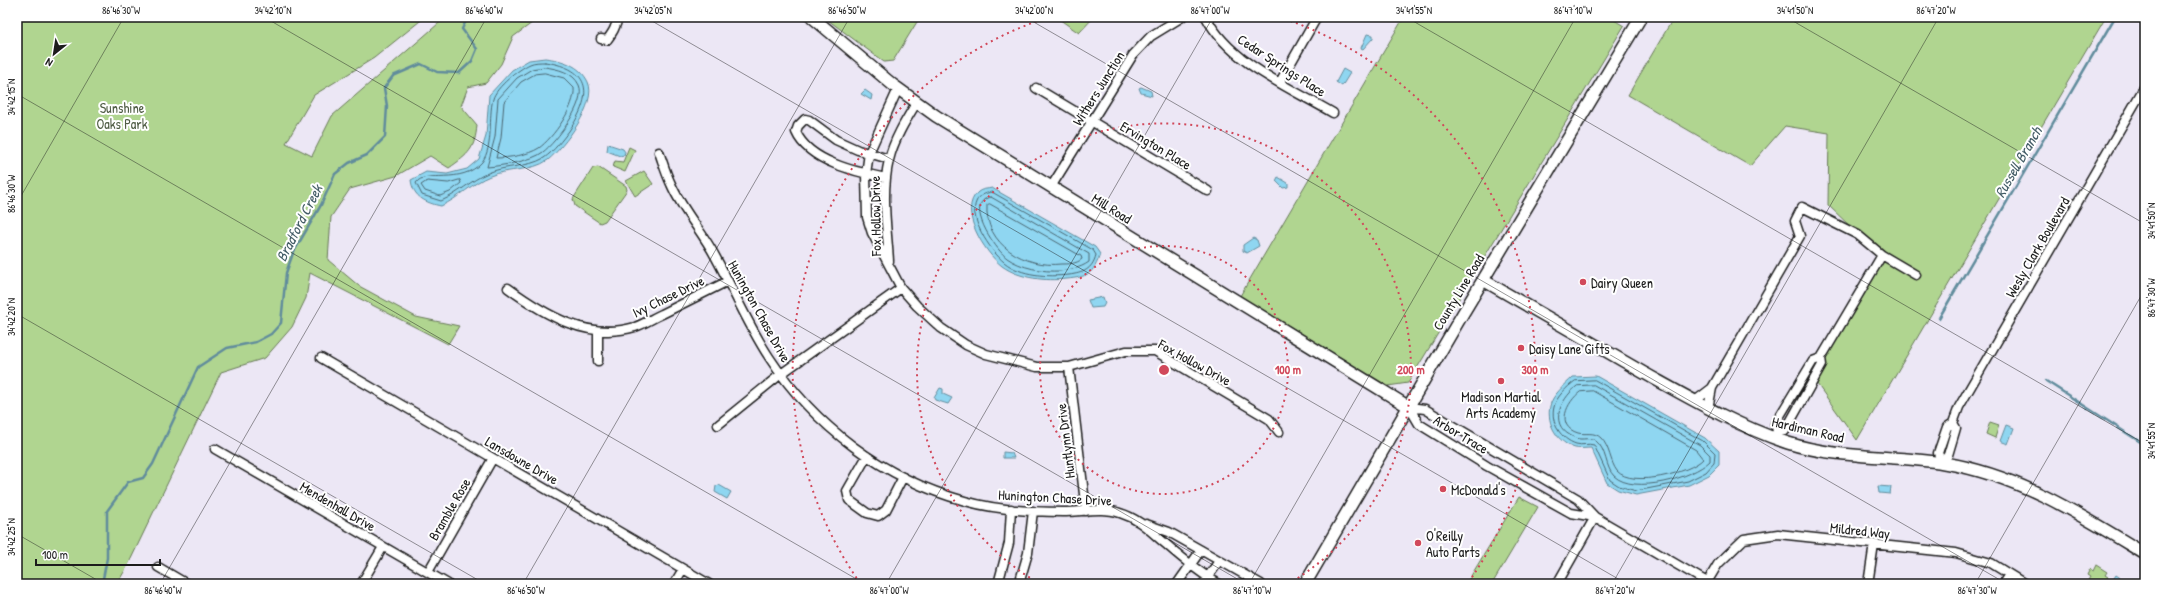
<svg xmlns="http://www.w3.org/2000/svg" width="2162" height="601" viewBox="0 0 2162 601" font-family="'Patrick Hand',sans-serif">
  <rect width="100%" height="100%" fill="#ece7f5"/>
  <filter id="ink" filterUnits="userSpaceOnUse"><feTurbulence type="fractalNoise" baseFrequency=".025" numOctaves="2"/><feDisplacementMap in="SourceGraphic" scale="8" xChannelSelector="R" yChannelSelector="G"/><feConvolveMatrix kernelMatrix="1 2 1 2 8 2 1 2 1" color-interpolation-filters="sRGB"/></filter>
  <g filter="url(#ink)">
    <path fill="#b0d590" stroke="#667856" d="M17,17h408l-51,41 -60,37 -28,48 26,13 20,-40 114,-99h94l-27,20 -12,27 -15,19 -18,4 -7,19 16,19c-2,24 -8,29 -28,43l-19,-12 -34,20 -46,13 -19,28 -3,43 31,26 57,31 43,9 -11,18 -138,-71 -4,25 -14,29 -27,31 -44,14 -93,193 -11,19h-100z
      M824,17h96l-27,44 -9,1z
      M1056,17h38l-15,16z
      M1404,17h205l15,9 -216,357 -20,3 -148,-90z
      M1674,17h432l-249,423 -45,-63 68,-122 -52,-50 1,-72 -44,-7 -35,40 -122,-71z
      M629,147l6,3 -10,22 -12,-5 2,-6 8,1z
      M598,167l28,19 1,4 -22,31 -5,2 -25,-17 -2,-7 20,-31z
      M644,171l9,13 -18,12 -9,-15z
      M1990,422l9,3 -4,13 -9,-4z
      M1519,497l19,10 -46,77h-26z
      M2096,565l11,7 -2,3 3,2 -4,7h-14l-3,-2 3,-5 -3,-2 3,-6 3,2z"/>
    <path fill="#8fd6f1" stroke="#618c9c" d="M1367,34l6,1v3l-10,11 -2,-1z
      M545,58c17,2 35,7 43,24 10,21 -24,65 -40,78 -17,12 -39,8 -58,16 -18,7 -31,22 -49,30 -15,-3 -28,-9 -30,-26l15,-8 21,2 20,-5 12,-10 7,-23 3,-41 23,-25 17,-10z
      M1343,69l7,4 -8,13 -6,-4z
      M1141,87l10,4 1,5 -11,-3 -2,-5z
      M865,90l7,5 -1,5 -10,-6z
      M608,144l15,5 2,3 -1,3 -4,1 -13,-5z
      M1278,177l10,6v4l-5,1 -7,-7z
      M992,188l103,59 5,7c-6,20 -13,23 -33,25 -21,2 -47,0 -65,-13 -17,-13 -45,-56 -24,-74 3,-3 10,-3 14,-4z
      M1253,238l4,2 2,6 -12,7 -4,-2v-6z
      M1103,297l2,6 -2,4 -12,1 -3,-8z
      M1596,376l109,62 14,13v14l-10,10 -20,10 -53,10 -18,-5 -11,-7 -16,-35c-5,0 -11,1 -16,0 -17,-5 -29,-24 -25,-42 2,-11 15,-21 23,-29z
      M940,388l3,1v5l9,4 -4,6 -13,-4 -1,-2z
      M2006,425l8,3 -6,16 -8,-3z
      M1003,452l9,1 2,5h-11z
      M719,485l12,7 -4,7 -12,-7 1,-6z
      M1878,486l13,1 -1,7 -11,-1z
      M2116,575l9,6 -2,3h-13z"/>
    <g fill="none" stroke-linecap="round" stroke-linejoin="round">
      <path stroke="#4a6671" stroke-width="1" d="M545,62c48,7 48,33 24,69 -7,9 -15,20 -25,27 -17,10 -38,7 -56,15 -17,7 -30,21 -47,28l-19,-6 -6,-12c9,-14 45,3 66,-21 12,-16 6,-45 11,-63 3,-12 26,-30 37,-35 4,-2 10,-2 15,-2z
        M545,67c13,2 28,5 34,18 8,17 -23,57 -36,67 -11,9 -42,14 -56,15l8,-30 3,-38 19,-21 15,-9z
        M545,73l19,5 10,10c2,18 -21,50 -35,60 -11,7 -30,10 -43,10l5,-20 3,-36 17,-20 14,-8z
        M460,180l1,3 -11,9 -10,4 -15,-5 -4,-6 6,-4 21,2z
        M992,192l101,58 3,5c-4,15 -13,18 -27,20 -21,2 -48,1 -65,-13 -17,-14 -50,-65 -12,-70z
        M991,197l98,57v8c-10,7 -18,7 -29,9 -17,1 -39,-3 -53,-13 -12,-9 -45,-57 -16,-61z
        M990,204l91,52 1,3c-6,5 -13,5 -21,5 -35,4 -77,-19 -74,-59z
        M1595,380l108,61 12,12 -1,10 -8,9 -18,9 -52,10 -17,-5 -9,-6 -16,-35c-6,-2 -12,1 -18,-1 -15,-5 -26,-21 -22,-37 2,-10 13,-20 21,-26z
        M1594,385l106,60 10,10v6c-17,17 -76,34 -96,15 -9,-9 -7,-26 -18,-35 -5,-5 -14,0 -20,-3 -29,-11 -17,-37 1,-52z
        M1593,391l103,59 7,9c-13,14 -71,29 -86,12 -7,-9 -7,-24 -16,-33 -7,-7 -15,-3 -23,-5 -23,-7 -11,-31 2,-41z"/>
      <path stroke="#618c9c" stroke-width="2.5" d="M1939,318l176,-301
        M2046,381l99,64
        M102,584l5,-26v-47l21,-29 15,-4 10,-14 45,-97 29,-19 29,-6 15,-8 10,-11 5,-50 7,-20 28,-48 14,-31 14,-11 18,-8 18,-18 2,-31 -3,-18 9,-12 28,-12 16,8 22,1 13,-12 5,-12 -15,-20 6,-12"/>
      <defs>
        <path id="street" d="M1206,17c24,46 83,70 127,96
          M601,39l6,1c6,-8 9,-13 11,-23
          M1280,82l37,-65
          M1036,88l172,103
          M898,89l-29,64 -3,21 1,43 5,16 29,55 16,18 24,22 25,17 20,9 51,13h32l57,-16h29l114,68 10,13
          M659,152c4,11 7,22 12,32 11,26 31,47 44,72 18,33 33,69 54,101 45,69 115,122 196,144 31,9 66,11 98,11 19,0 39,-5 57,1 20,6 32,20 47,32 16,14 33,28 52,39
          M886,178c-29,-6 -77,-16 -90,-46l2,-6 7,-7 4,1 27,20 22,10 31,9
          M1051,187l82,-132 18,-19 31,-19
          M889,261c-2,-33 -8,-68 0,-101 5,-21 17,-40 28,-58
          M508,288c37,27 80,53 127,39 9,-3 18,-9 27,-13 22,-11 44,-22 66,-33
          M321,358l388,226
          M1821,358l61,-103 34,20
          M598,361v-30
          M1069,367l17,144
          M1695,401l17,-13
          M1409,407l16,2 153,90 17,18 112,65
          M1409,407l10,17 68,42 84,47 24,4
          M1708,409l4,-21 88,-152 -5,-15 7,-14 56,28 24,20
          M718,425l63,-51 120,-86
          M1774,437l3,-6 -2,-7 38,-63 8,-3 1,7 -37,66h-8
          M215,449l233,135
          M867,456l-20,35 2,9 18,13 11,3 8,-6 17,-33
          M1942,463l-4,-10 9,-26 6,-4 6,-16 186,-321
          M1942,463l6,-8 8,-27 -3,-5
          M1146,524l23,8 92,52
          M158,567l29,17
          M428,572l65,-114
          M361,584l22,-37
          M674,584l9,-15
          M998,584l11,-41 2,-34
          M1019,584l9,-31 5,-42
          M1177,584l24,-34
          M1203,584l16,-23
          M1557,584l38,-67
          M1706,584l12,-20 26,-25 34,-5 178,19 35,10 34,21
          M1868,584l6,-40
          M2003,584l6,-10"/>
        <path id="secondary" d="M812,17l81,68 43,31 473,291
          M1483,280c54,31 107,62 161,93 47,26 93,53 144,70 50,16 104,12 156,20 75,12 137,52 201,91
          M1305,584l157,-269 179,-298"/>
      </defs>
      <use href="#street" stroke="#1c1c1c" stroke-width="11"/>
      <use href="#secondary" stroke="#1c1c1c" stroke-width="14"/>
      <use href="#street" stroke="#fff" stroke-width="8"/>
      <use href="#secondary" stroke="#fff" stroke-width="11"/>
    </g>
  </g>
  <path fill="none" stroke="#1c1c1c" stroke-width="1" stroke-opacity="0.45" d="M264,17l982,567M645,17l982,567M1025,17l982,567M1406,17l739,427M1786,17l359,207M17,94l848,490M17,203l107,-186M17,314l468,270M17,534l87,50M160,584l327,-567M523,584l327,-567M886,584l327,-567M1249,584l327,-567M1612,584l327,-567M1975,584l170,-295"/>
  <g fill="none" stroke="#d1495b" stroke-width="2" stroke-dasharray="2 4">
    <circle cx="1164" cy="370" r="124"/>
    <path d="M1040 584A247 247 0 1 1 1288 584"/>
    <path d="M860 583A371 371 0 0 1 1049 17M1279 17A371 371 0 0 1 1468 583"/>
  </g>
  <g fill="#d1495b" stroke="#fff" stroke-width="1.5">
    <circle cx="1583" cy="282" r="4"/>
    <circle cx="1521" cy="348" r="4"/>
    <circle cx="1501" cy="381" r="4"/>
    <circle cx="1443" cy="489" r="4"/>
    <circle cx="1418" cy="543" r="4"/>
  </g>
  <g text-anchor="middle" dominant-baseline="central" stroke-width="4" stroke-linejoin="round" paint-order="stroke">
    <g font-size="14" fill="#1c1c1c" stroke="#fff">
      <text transform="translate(1282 65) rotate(33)">Cedar Springs Place</text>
      <text transform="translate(1098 88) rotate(-58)">Withers Junction</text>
      <text transform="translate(1156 145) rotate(31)">Ervington Place</text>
      <text transform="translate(1112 208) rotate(32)">Mill Road</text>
      <text transform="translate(875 216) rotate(-91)">Fox Hollow Drive</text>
      <text transform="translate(2037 247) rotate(-60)">Wesly Clark Boulevard</text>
      <text transform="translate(1458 292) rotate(-59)">County Line Road</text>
      <text transform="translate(668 296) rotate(-26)">Ivy Chase Drive</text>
      <text transform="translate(760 311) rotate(61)">Hunington Chase Drive</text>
      <text transform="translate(1195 362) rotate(29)">Fox Hollow Drive</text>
      <text transform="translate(1808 429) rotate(13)">Hardiman Road</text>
      <text transform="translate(1461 434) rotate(31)">Arbor Trace</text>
      <text transform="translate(1065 441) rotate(-97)">Huntlynn Drive</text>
      <text transform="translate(522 460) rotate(30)">Lansdowne Drive</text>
      <text transform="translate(1055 497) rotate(3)">Hunington Chase Drive</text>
      <text transform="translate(338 506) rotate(30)">Mendenhall Drive</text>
      <text transform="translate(449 509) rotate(-60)">Bramble Rose</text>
      <text transform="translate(1860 530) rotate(6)">Mildred Way</text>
    </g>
    <g font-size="14" fill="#505d45" stroke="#fff">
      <text x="122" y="107">Sunshine<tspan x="122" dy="16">Oaks Park</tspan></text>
    </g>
    <g font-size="14" fill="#1c1c1c" stroke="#fff" text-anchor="start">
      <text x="1591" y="282">Dairy Queen</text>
      <text x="1529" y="348">Daisy Lane Gifts</text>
      <text x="1501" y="396" text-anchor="middle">Madison Martial<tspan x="1501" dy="16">Arts Academy</tspan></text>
      <text x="1451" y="489">McDonald's</text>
      <text x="1426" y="535">O'Reilly<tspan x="1426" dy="16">Auto Parts</tspan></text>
    </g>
    <g font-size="15" font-style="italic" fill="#445d67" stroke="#fff">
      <text transform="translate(2018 162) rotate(-60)">Russell Branch</text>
      <text transform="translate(299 223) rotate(-63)">Bradford Creek</text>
    </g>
  </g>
  <circle cx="1164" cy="370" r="6" fill="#d1495b" stroke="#fff" stroke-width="2"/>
  <g font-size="12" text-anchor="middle" font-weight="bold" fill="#d1495b" stroke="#fff" stroke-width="4" stroke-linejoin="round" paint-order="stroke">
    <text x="1288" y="374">100 m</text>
    <text x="1411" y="374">200 m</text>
    <text x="1535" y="374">300 m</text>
  </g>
  <rect width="2162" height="601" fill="none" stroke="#fff" stroke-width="44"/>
  <g transform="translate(54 54) rotate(210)" stroke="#ffffff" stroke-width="3" paint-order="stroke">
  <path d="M0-3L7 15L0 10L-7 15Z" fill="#1c1c1c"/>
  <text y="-6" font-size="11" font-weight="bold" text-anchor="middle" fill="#1c1c1c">N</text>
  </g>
  <path d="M36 559v6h124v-6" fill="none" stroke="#1c1c1c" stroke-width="2"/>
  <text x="42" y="559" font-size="12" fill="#1c1c1c" stroke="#ffffff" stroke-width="3" paint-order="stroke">100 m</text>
  <rect x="22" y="22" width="2118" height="557" fill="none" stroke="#1c1c1c" stroke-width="1.5"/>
  <g font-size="10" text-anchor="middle" fill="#1c1c1c">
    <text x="121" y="14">86°46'30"W</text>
    <text x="273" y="14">34°42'10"N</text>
    <text x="484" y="14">86°46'40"W</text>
    <text x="653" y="14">34°42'05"N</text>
    <text x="847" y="14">86°46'50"W</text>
    <text x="1034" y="14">34°42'00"N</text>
    <text x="1210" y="14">86°47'00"W</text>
    <text x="1414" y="14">34°41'55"N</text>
    <text x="1573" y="14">86°47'10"W</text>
    <text x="1795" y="14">34°41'50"N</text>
    <text x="1936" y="14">86°47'20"W</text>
    <text transform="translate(11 97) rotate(-90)" y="4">34°42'15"N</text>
    <text transform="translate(11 194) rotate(-90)" y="4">86°46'30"W</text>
    <text transform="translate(2151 221) rotate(-90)" y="4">34°41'50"N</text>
    <text transform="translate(2151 298) rotate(-90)" y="4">86°47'30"W</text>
    <text transform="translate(11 317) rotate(-90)" y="4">34°42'20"N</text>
    <text transform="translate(2151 441) rotate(-90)" y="4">34°41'55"N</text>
    <text transform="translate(11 537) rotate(-90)" y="4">34°42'25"N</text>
    <text x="163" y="594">86°46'40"W</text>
    <text x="526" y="594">86°46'50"W</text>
    <text x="889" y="594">86°47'00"W</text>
    <text x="1252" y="594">86°47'10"W</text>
    <text x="1615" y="594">86°47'20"W</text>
    <text x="1977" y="594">86°47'30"W</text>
  </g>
</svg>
